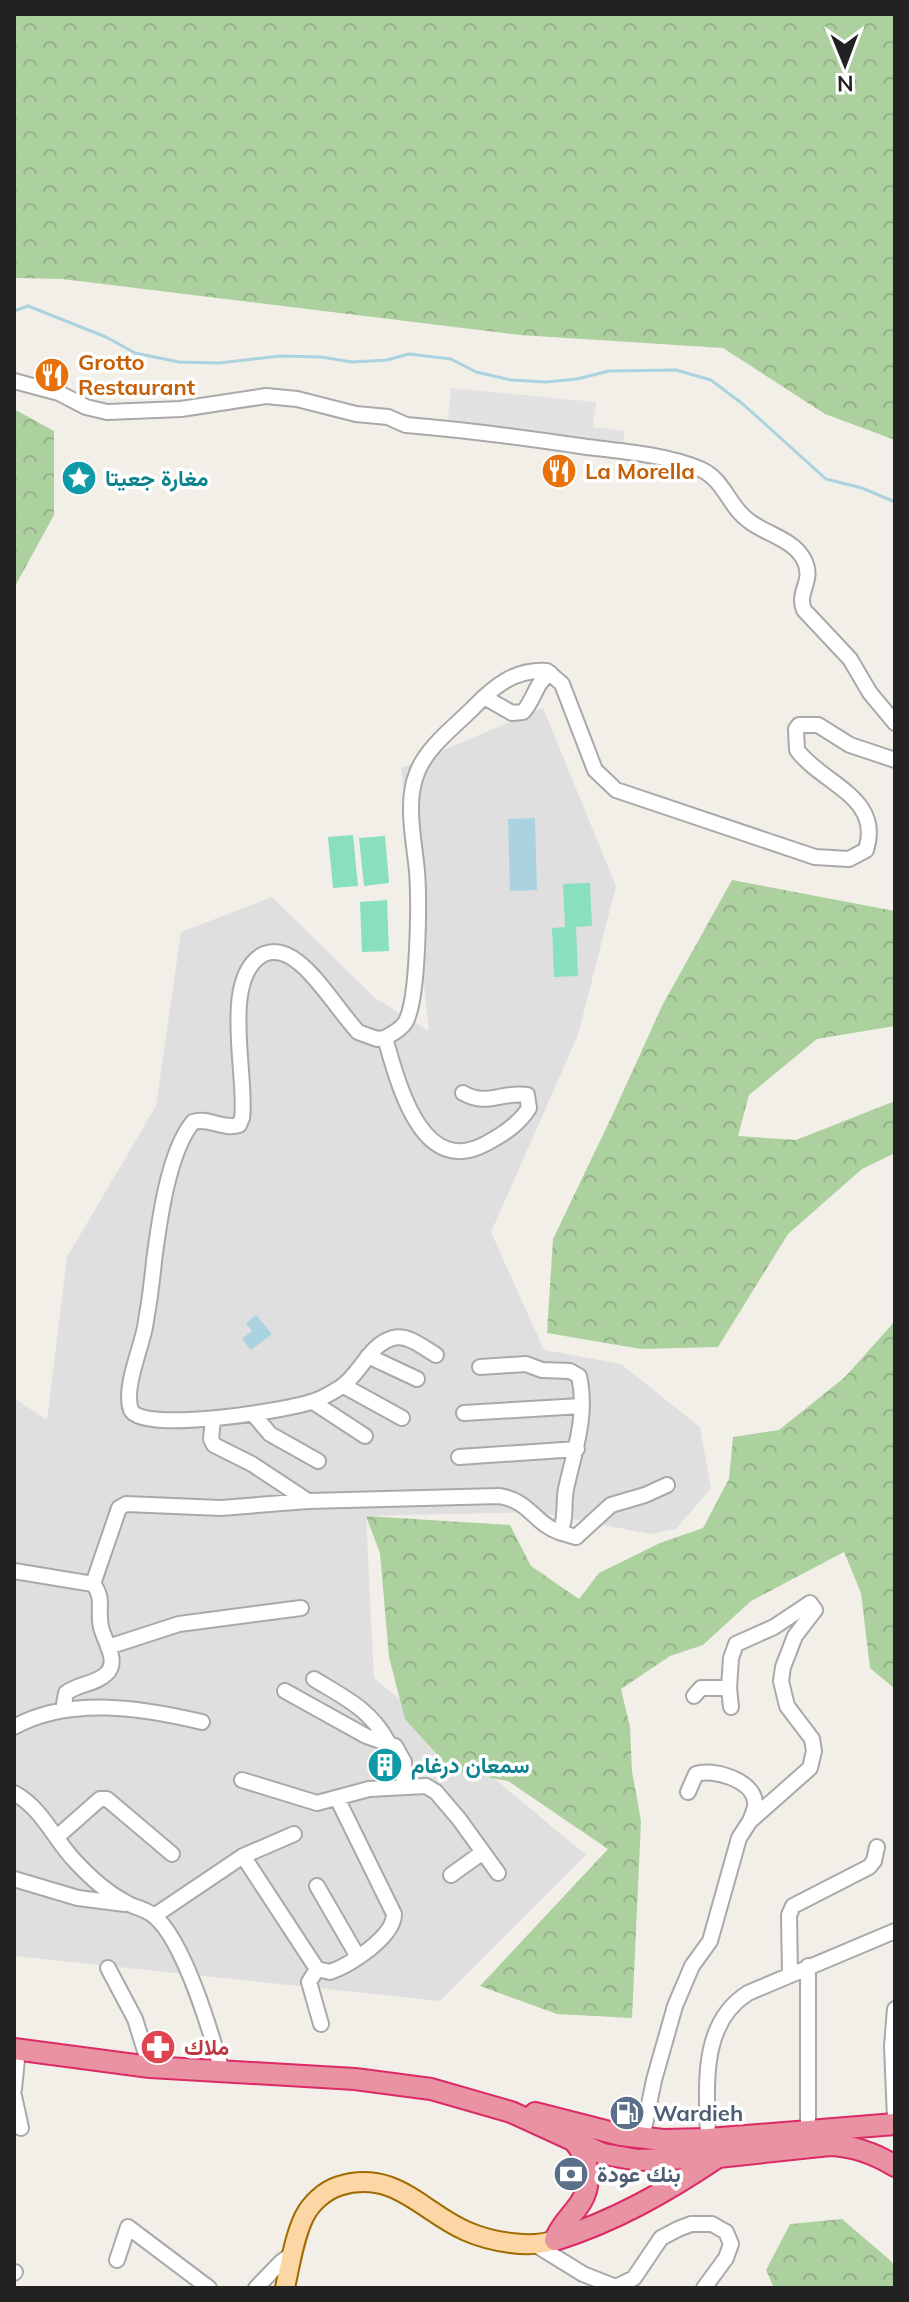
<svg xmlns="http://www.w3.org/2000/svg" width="909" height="2302" viewBox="0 0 909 2302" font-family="Mulish,Vazirmatn,sans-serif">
  <defs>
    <pattern id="forest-crowns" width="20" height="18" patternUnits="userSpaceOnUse" patternTransform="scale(2)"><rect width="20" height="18" fill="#add19e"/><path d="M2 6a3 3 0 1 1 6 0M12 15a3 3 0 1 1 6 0" fill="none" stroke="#95b388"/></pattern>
  </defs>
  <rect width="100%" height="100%" fill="#f2efe9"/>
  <path fill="#e0dfdf" d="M543,708l73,178 -38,149 -87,197 53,118 77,14 79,63 11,61 -35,41 -26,5 -113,-22 -171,4 8,162 212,177 -146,146 -426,-45v-558l33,22 20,-163 89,-151 25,-174 91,-35 103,101 54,33 -28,-263z"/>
  <path fill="url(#forest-crowns)" d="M14,14h881v426l-70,-26 -102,-66 -203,-13 -458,-56 -48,-1z
    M14,409l40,22v84l-40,73z
    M732,880l163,31v115l-78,13 -68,56 -11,41 58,4 99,-39v52l-33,16 -74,65 -70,113 -77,2 -94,-16 6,-94 59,-123 50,-110z
    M895,1321v368l-25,-21 -9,-75 -17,-41 -93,49 -48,44 -33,11 -49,33 9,38 2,44 9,50 -9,197 -75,-4 -77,-28 128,-137 -100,-68 -56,-10 -47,-52 -16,-62 -9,-104 -14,-37 144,9 21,41 48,33 20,-26 61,-30 43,-15 26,-49 4,-42 46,-7 66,-53z
    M842,2219l49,42 4,6v21h-121l-8,-18 24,-46z"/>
  <path fill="#88e0be" d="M353,835l5,51 -25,2 -5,-51z
    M385,836l4,47 -25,3 -5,-48z
    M590,883l2,43 -16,1 2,49 -24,1 -2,-49 13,-1 -2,-43z
    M387,900l2,51 -27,1 -2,-50z"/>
  <path fill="#e2e2e2" d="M451,388l145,14 -3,25 32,4 -3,22 -176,-17z"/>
  <path fill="#aad3df" d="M535,818l2,72 -27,1 -2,-72z
    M256,1315l16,19 -21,16 -9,-11 10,-8 -6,-8z"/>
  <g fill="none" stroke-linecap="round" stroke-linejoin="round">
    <path stroke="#aad3df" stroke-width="3" d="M14,311l14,-5 78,31 29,16 44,9 40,1 61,-7 41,1 31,5 35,-2 22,-6 42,5 25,13 35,8 35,2 31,-3 32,-8 67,-1 35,10 33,25 82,74 36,9 33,14"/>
    <defs>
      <path id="minor" d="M14,381l45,12 27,14 21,5 74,-3 85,-13 31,3 59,15 32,3 18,8c60,5 121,13 181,22 34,4 81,8 113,22 24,10 29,38 49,52 17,13 43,18 54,37 13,22 -7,33 1,52l46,49 20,34 25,30
        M484,697l28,16 11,-1c12,-13 12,-29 27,-39
        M385,1038c13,44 36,142 102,105 17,-9 32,-19 42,-35l-2,-13c-25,-4 -39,12 -64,-2
        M436,1355c-12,-7 -28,-21 -43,-17 -25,7 -32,36 -52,49 -8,5 -18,11 -27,14 -24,9 -172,33 -183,9 -8,-21 10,-61 14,-83 4,-22 7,-44 9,-66 5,-38 14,-109 39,-139 16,-5 30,8 46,3l3,-7c6,-40 -23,-141 22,-164 12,-5 24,0 34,8 20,15 41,49 60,70l19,7 8,-1c7,-4 15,-8 20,-15 14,-22 14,-124 12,-152 -3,-31 -12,-69 0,-98 9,-25 37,-46 56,-65 21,-22 42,-39 74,-37l15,13 33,86 21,20 199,67 34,2 17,-9c17,-53 -44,-66 -69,-100l-1,-21 3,-4h19l32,20 45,15
        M368,1356l49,23
        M344,1386l58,32
        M313,1402l52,34
        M464,1413l117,-7
        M254,1415l16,19 48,27
        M213,1419l-2,20 3,6 38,19 56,37
        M459,1457l118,-8
        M559,1532l17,5 35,-32 34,-10 22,-10
        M14,1571l79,13
        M108,1647l71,-23 122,-16
        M314,1679c31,19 56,30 74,63
        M729,1688l2,19
        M285,1691l81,45 29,10 9,16 -1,24
        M63,1710l3,-17c11,-9 30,-9 40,-19 14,-12 -2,-33 -5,-47 -4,-16 4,-29 -8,-43l26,-76 7,-4 95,4 87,-7 191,-5c30,4 36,28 60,36 8,-10 4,-29 7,-43 8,-37 22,-74 13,-113l-9,-5 -28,-1 -16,-6 -46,3
        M14,1727c56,-31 129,-19 188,-5
        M242,1780l75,23 52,-14 57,-3 10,6 23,27 39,54
        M688,1792l8,-18c17,-6 57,6 59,28 1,5 -3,14 -5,19
        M14,1793c28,15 40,46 61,68 16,17 31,31 52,42 9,5 19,6 27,13 30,24 57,117 68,155
        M57,1837l43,-38h7l65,55
        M243,1856l74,113 13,3c20,-7 64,-35 64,-58l-57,-116
        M451,1875l32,-23
        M14,1879l64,19 47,6
        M317,1886l41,71
        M154,1916l89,-60 51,-22
        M108,1968l27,51 15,48
        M317,1969l-8,13 12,42
        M790,1975l-1,-60 4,-9 76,-39 5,-6 3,-14
        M895,2009l-3,37 3,73
        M14,2048l4,1 -4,40
        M14,2096l7,32
        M808,2130v-164
        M642,2139l12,-59 21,-74 17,-40 18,-25 29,-103 11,-17 60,-53 4,-17 -2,-12 -25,-33 -6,-25 2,-14 12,-31 20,-26 -5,-7 -36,24 -38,17 -5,14 -2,30h-28l-7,8
        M708,2139c-1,-51 -9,-115 40,-146l147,-62
        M536,2245l47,29 33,13 18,-9 27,-40 17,-9 13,-5h21l14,8 5,12 -5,14 -22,30
        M117,2260l11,-33 81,61
        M14,2273l1,-1
        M256,2288l24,-25 13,-10"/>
      <path id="major" d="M285,2288c5,-23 9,-50 19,-71 7,-14 20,-26 35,-31 56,-17 82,25 127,45 25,11 64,18 89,9"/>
      <path id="highway" d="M14,2049l136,18 205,12 76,10 80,23 92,42 35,6 80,-3 112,-12c24,1 44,8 65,21
        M535,2113l86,22 42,5 45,-1 187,-15
        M555,2240c60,-19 111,-48 163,-83
        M555,2240c6,-16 17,-24 26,-38 12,-19 7,-45 -7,-61"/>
    </defs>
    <use href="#minor" stroke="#a9a9a9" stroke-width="18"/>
    <use href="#major" stroke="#a06b00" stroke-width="22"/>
    <use href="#highway" stroke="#dc2a67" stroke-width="24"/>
    <use href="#minor" stroke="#fff" stroke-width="14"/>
    <use href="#major" stroke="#fcd6a4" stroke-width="18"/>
    <use href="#highway" stroke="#e892a2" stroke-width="20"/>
  </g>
  <defs>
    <symbol id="restaurant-disc" viewBox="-11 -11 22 22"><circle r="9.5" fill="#e8710a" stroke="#fff"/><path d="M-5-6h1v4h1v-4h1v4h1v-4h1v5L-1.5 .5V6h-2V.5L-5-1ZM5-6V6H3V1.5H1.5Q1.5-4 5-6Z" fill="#fff"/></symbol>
    <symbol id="sight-disc" viewBox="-11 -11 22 22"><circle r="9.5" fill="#0f9aa8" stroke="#fff"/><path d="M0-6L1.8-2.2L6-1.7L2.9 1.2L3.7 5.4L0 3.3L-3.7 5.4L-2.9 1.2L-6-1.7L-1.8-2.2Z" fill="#fff"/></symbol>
    <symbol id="building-disc" viewBox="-11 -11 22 22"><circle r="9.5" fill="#0f9aa8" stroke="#fff"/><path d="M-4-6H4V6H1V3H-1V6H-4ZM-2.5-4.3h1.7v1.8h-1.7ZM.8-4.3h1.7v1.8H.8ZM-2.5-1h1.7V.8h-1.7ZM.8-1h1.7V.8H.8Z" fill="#fff"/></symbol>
    <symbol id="pharmacy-disc" viewBox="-11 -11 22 22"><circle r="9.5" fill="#e0444e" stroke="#fff"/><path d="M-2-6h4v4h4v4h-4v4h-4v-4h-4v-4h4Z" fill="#fff"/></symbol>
    <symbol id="fuel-disc" viewBox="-11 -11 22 22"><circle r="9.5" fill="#5c6f8a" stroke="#fff"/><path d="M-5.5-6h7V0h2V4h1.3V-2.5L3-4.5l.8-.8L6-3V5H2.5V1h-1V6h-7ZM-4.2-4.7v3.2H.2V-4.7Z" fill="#fff"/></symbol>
    <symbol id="bank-disc" viewBox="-11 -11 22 22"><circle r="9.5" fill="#5c6f8a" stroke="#fff"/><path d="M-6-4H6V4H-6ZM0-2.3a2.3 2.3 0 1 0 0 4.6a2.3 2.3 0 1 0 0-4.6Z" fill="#fff"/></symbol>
  </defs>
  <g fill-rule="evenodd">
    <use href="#restaurant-disc" x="32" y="355" width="40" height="40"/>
    <use href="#restaurant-disc" x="539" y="451" width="40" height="40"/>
    <use href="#sight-disc" x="59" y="458" width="40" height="40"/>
    <use href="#building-disc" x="365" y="1745" width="40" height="40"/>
    <use href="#pharmacy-disc" x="138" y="2027" width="40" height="40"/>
    <use href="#fuel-disc" x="607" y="2093" width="40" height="40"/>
    <use href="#bank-disc" x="551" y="2154" width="40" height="40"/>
  </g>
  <g text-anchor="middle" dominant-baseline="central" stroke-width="7" stroke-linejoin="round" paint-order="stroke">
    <g font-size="22" font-weight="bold" fill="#c56008" stroke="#fff" text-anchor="start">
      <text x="78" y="362">Grotto<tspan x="78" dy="25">Restaurant</tspan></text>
      <text x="585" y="471">La Morella</text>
    </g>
    <g font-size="22" font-weight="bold" fill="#0d838f" stroke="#fff" text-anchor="start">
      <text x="105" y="478">مغارة جعيتا</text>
      <text x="411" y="1765">سمعان درغام</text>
    </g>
    <g font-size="22" font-weight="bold" fill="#be3a42" stroke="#fff" text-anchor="start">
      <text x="184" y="2047">ملاك</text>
    </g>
    <g font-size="22" font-weight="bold" fill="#4e5e75" stroke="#fff" text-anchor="start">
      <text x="653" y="2113">Wardieh</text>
      <text x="597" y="2174">بنك عودة</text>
    </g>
  </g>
  <rect width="909" height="2302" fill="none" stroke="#222222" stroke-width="32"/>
  <g transform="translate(845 64) rotate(179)" stroke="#ffffff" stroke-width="6" paint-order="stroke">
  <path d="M0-6L14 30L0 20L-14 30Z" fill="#222222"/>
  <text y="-12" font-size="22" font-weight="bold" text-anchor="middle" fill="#222222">N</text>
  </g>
</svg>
